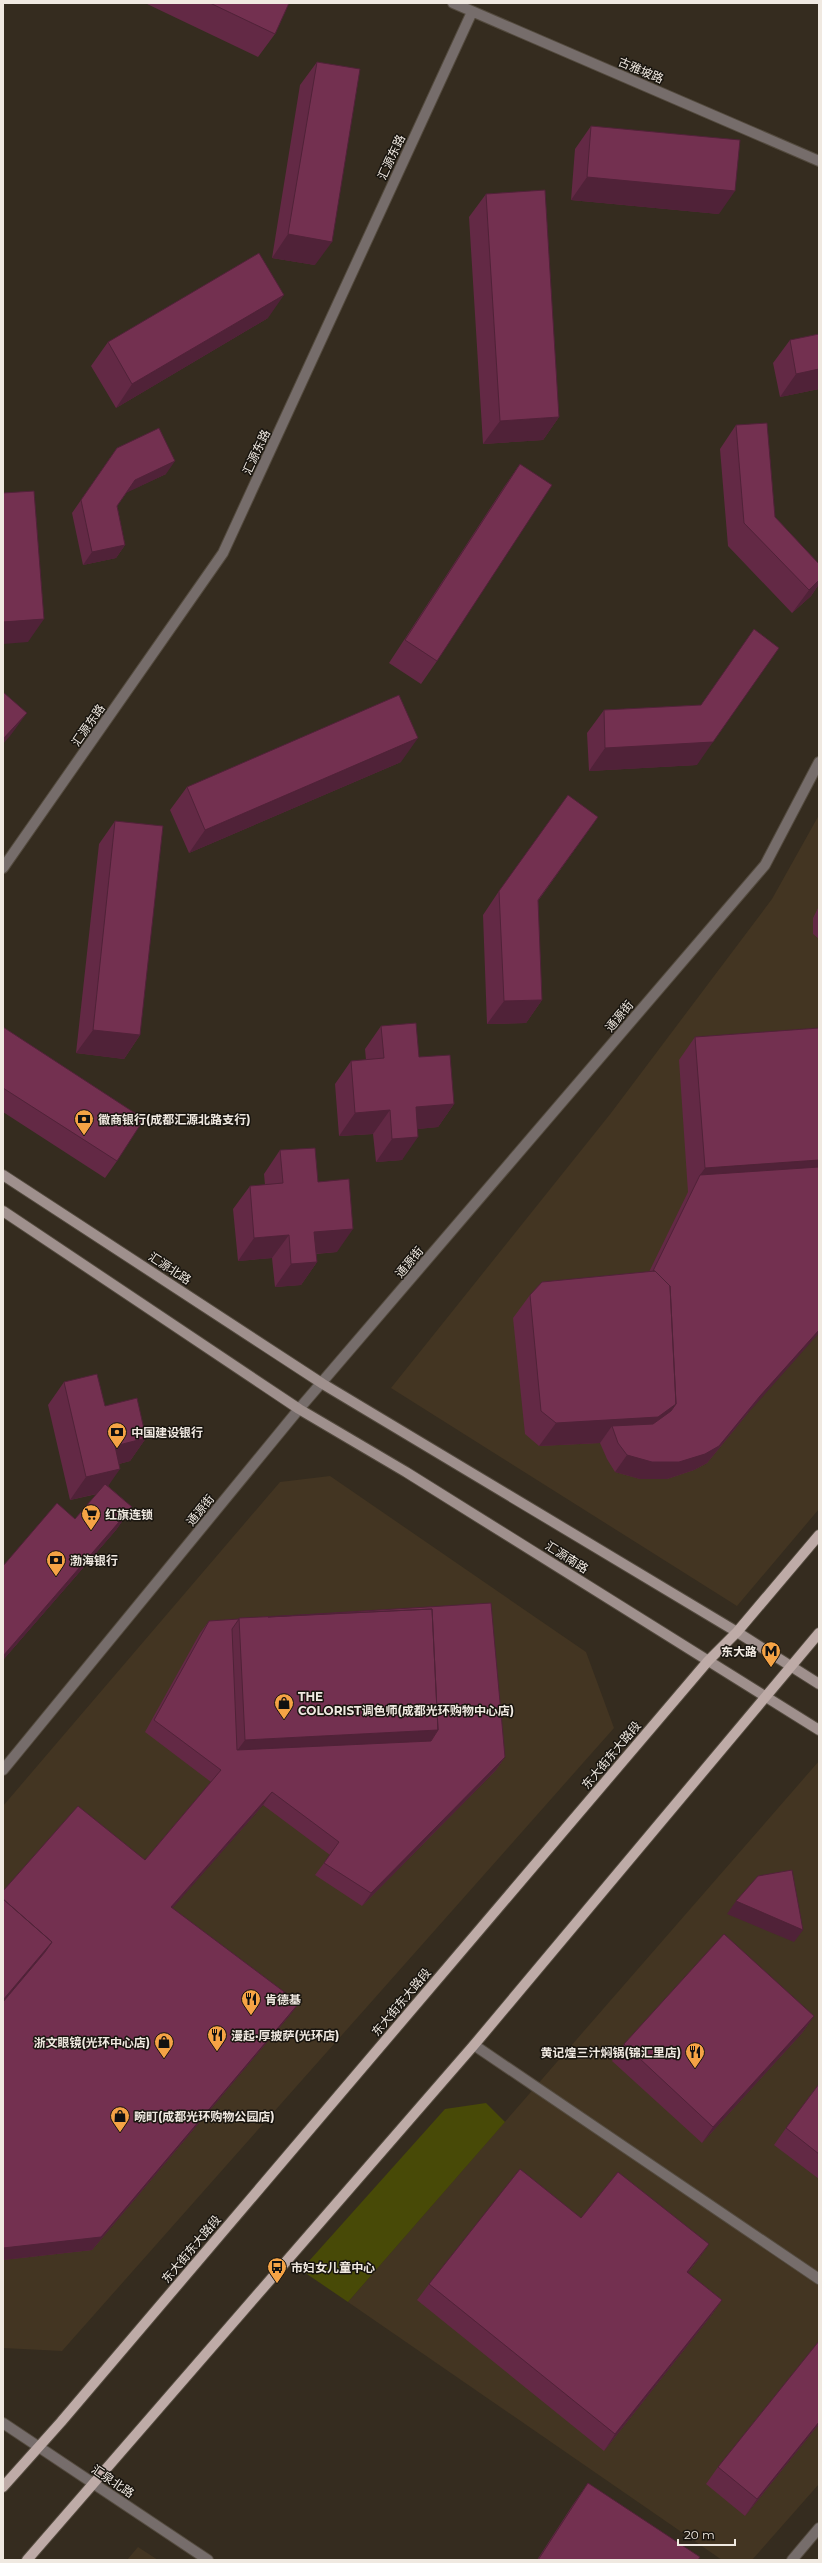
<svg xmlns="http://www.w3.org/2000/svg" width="822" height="2563" viewBox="0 0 822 2563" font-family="Montserrat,'Noto Sans SC',sans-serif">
  <rect width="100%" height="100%" fill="#352c1f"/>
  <path fill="#433522" d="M819,815v694l-82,97 -346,-218 220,-275 161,-214z
    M330,1476l256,176 28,76 -552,623 -59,-3v-542l277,-324z
    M819,1761v723l-67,76h-30l-374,-258z
    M138,2547l20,13h-31z"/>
  <path fill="#484a07" d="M486,2103l19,19 -157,180 -47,-32 144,-161z"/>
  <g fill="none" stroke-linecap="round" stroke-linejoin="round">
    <defs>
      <path id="street" d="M453,3l366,158
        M3,868l220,-315 249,-541
        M3,1770l296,-361 466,-544 54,-103
        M474,2045l345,234
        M3,2423l205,137
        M792,2560l27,-32"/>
      <path id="secondary" d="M3,1175l320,209 414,248 82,52
        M3,1211l296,198 107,63 413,258"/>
      <path id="primary" d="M3,2487l58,-65 647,-761 29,-29 82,-97
        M27,2560l447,-515 345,-412"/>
    </defs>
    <use href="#street" stroke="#534a3e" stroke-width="12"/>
    <use href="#secondary" stroke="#534a3e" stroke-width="12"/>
    <use href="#primary" stroke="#534a3e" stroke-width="12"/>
    <use href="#street" stroke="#766d6b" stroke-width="10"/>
    <use href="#secondary" stroke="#9f908d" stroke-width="10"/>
    <use href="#primary" stroke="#beaba7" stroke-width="10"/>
  </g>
  <path fill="#632945" d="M145,3h144l-14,31 -17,23z
    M317,62l-2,203 -43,-7 28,-173z
    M591,126l128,88 -148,-14 4,-51z
    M486,194l73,223 -16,23 -60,4 -14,-227z
    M268,318l-152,90 -25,-42 17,-24z
    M790,340l29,49 -39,8 -7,-34z
    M736,425l39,92 44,47v20l-8,12 -19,17 -64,-67 -8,-97z
    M117,448l49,26 -39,18 -10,14 8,39 -9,13 -33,7 -11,-52z
    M520,464l-83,197 -16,23 -32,-21 115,-176z
    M701,705l-4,60 -108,6 -2,-38 17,-23z
    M401,762l-212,91 -19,-43 17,-23z
    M598,817l-60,84 4,99 -16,23 -39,1 -4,-109 16,-24z
    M115,821l25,214 -16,24 -48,-6 23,-209z
    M819,906v33l-6,-5v-16z
    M381,1026l38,31 35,47 -16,23 -21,2 -15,31 -26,2 -3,-28 -34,2 -4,-52 16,-23 15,-1 -1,-11z
    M3,1027l114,134 -12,17 -102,-66z
    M695,1037l53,376 -41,50 -13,7 -27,9h-27l-25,-7 -8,-13 -7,-16 -61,3 -14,-12 -12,-116 17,-23 119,-23 39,-80 -9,-132z
    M280,1150l38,32 19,70 -21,2 1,8 -16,23 -26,2 -3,-29 -34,3 -5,-52 17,-23 15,-1 -1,-11z
    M64,1382l41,24 41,32 -16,23 -11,3 -11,22 24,21 -16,23 -113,130v-94l72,-47 22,-25 -27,6 -22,-95z
    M239,1619l266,138 -9,13 -134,136 -47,-31 15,-20 -67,-50 -91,103 127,95 -9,12 -198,235 -89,10v-369l142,-31 66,-78 -66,-50 55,-99 9,-12z
    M814,2016l-12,17 -100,110 -90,-82 12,-17z
    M819,2084v95l-45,-34 12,-17z
    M581,2218l128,26 -12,17 -9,12 34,27 -12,17 -106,134 -187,-151 12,-16z
    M819,2424l-74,92 -39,-32 12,-17z
    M588,2483l110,77h-161l35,-54z"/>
  <path fill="#502238" d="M587,177l148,14 -16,23 -148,-14z
    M288,234l44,8 -17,23 -43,-7z
    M284,295l-16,23 -152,90 16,-24z
    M819,369v20l-39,8 16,-23z
    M559,417l-16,23 -60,4 17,-23z
    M175,461l-9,13 -40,19 9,-13z
    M125,545l-9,13 -33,7 9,-13z
    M819,580v4l-8,12 -19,17 17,-23z
    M44,619l-16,23 -25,2v-22z
    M27,713l-17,23 -7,8v-5z
    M418,738l-17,24 -212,91 16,-23z
    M713,742l-16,23 -108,6 16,-23z
    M542,1000l-16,23 -39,1 17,-23z
    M93,1030l47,5 -16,24 -48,-6z
    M454,1104l-16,23 -39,4 17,-24z
    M390,1110l-17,24 -34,2 16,-23z
    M418,1137l-16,23 -26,2 16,-23z
    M819,1160v22l-119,-7 5,-7z
    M353,1229l-16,23 -39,3 16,-23z
    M289,1235l-17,23 -34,3 16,-23z
    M317,1262l-16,23 -26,2 16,-23z
    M819,1330v3l-71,80 -41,50 -13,7 -27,9h-27l-25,-7 12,-17 133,-59z
    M676,1404l-17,23 -47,-1 -12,17 -61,3 17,-23z
    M146,1438l-16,23 -31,8 16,-23z
    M120,1469l-16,23 -34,8 16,-23z
    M132,1507l-16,23 -113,130v-4z
    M438,1730l-16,24 -194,9 17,-23z
    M505,1757l-9,13 -134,136 9,-13z
    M272,1792l-9,13 -101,115 9,-13z
    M736,1901l67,29 -9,12 -67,-28z
    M52,1942l-16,23 -33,39v-4z
    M299,2003l-9,12 -198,235 -89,10v-12z
    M814,2016l-12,17 -100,110 11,-16z
    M709,2244l-12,17 -22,28 12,-17z
    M722,2300l-12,17 -106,134 11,-17z
    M819,2422v2l-74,92 12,-17z"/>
  <path fill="#733050" stroke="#502238" d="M210,3h79l-14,31z
    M317,62l43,7 -28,173 -44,-8z
    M591,126l149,14 -5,51 -148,-14z
    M545,190l14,227 -59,4 -14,-227z
    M259,253l25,42 -152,89 -24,-42z
    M819,334v35l-23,5 -6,-34z
    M767,423l8,94 44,47v16l-10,10 -65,-67 -8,-98z
    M159,428l16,33 -40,19 -18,26 8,39 -33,7 -11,-52 36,-52z
    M520,464l32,21 -115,176 -32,-21z
    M34,491l10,128 -41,3v-129z
    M754,629l25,19 -66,94 -108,6 -1,-38 97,-5z
    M3,692l24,21 -24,26z
    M399,695l19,43 -213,92 -18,-43z
    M568,795l30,22 -60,83 4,100 -38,1 -5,-110z
    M115,821l48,5 -23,209 -47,-5z
    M416,1023l3,34 31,-2 4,49 -38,3 2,30 -26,2 -2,-29 -35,3 -4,-52 33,-3 -3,-32z
    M3,1027l141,92 -27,42 -114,-73z
    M819,1028v132l-114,8 -10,-131z
    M315,1148l3,34 31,-3 4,50 -39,3 3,30 -26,2 -2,-29 -35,3 -4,-52 33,-3 -3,-33z
    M819,1167v163l-59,66 -41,50 -14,8 -26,8h-27l-25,-7 -9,-12 -6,-17 41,-2 18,-13 5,-7 -6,-118 -15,-15h-2l47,-96z
    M655,1271l15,15 6,118 -18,13 -102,6 -15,-12 -11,-116 12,-13z
    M97,1374l8,32 32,-8 9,40 -31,8 5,23 -34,8 -22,-95z
    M105,1484l27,23 -129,149v-90l54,-63 18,16z
    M491,1603l14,154 -134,136 -47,-30 15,-21 -67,-50 -101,115 128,96 -198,234 -98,11v-246l42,-50 7,-10 -49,-43v-8l75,-85 67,54 76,-90 -67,-50 55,-99 30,-2 -7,10 5,121 194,-9 7,-11 -6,-121 -164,8z
    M432,1609l6,121 -193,10 -6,-122z
    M792,1870l11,60 -67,-29 22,-25z
    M3,1899l49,43 -49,58z
    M724,1934l90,82 -101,111 -89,-83z
    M819,2084v70l-33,-26z
    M520,2169l61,49 37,-46 91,72 -22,28 35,28 -107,134 -186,-150z
    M819,2341v81l-62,77 -39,-32z
    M588,2483l112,74 -2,3h-160z"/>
  <defs>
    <symbol id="bank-pin" viewBox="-11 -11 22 30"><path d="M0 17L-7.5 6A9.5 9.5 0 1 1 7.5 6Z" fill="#f5a345" stroke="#19150f"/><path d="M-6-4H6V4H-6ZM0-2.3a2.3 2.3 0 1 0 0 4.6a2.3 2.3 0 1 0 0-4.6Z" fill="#111"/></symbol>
    <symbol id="supermarket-pin" viewBox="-11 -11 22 30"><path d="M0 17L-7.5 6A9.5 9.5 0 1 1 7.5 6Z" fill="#f5a345" stroke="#19150f"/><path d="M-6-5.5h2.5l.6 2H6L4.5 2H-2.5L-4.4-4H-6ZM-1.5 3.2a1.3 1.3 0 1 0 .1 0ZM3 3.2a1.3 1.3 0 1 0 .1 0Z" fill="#111"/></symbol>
    <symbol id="metro-pin" viewBox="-11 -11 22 30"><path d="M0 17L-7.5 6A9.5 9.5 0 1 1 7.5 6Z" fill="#f5a345" stroke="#19150f"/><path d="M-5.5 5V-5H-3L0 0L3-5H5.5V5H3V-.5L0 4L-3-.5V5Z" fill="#111"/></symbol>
    <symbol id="shop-pin" viewBox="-11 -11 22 30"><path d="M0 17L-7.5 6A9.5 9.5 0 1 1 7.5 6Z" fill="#f5a345" stroke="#19150f"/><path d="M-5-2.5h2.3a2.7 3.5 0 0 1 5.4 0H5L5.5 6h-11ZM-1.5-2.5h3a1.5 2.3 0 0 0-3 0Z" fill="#111"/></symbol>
    <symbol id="restaurant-pin" viewBox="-11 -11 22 30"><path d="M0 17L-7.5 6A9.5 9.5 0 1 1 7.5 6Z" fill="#f5a345" stroke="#19150f"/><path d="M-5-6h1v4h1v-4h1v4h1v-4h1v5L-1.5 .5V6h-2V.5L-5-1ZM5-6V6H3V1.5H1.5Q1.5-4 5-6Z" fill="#111"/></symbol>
    <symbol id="bus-pin" viewBox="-11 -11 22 30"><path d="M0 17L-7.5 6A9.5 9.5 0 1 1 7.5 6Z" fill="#f5a345" stroke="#19150f"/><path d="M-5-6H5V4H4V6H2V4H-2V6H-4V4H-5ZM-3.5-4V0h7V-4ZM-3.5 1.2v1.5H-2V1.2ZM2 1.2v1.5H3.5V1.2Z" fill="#111"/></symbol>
  </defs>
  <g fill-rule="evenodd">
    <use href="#bank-pin" x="73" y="1108" width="22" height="30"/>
    <use href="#bank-pin" x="106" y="1421" width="22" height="30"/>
    <use href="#supermarket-pin" x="80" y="1503" width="22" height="30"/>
    <use href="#bank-pin" x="45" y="1549" width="22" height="30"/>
    <use href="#metro-pin" x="760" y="1640" width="22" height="30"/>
    <use href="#shop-pin" x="273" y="1692" width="22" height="30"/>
    <use href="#restaurant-pin" x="240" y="1988" width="22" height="30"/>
    <use href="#restaurant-pin" x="206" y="2024" width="22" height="30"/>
    <use href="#shop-pin" x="153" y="2031" width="22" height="30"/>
    <use href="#restaurant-pin" x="684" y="2041" width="22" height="30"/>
    <use href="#shop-pin" x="109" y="2105" width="22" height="30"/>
    <use href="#bus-pin" x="266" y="2256" width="22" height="30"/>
  </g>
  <g text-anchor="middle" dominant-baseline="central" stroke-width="3" stroke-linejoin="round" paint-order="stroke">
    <g font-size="12" fill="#f0e9e1" stroke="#19150f">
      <text transform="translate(641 70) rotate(23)">古雅坡路</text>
      <text transform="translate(391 157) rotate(-65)">汇源东路</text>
      <text transform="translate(256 452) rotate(-65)">汇源东路</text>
      <text transform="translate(88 725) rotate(-55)">汇源东路</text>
      <text transform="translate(619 1016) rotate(-50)">通源街</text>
      <text transform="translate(409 1262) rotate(-50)">通源街</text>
      <text transform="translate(170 1268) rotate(33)">汇源北路</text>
      <text transform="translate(200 1510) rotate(-51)">通源街</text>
      <text transform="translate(567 1557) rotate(32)">汇源南路</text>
      <text transform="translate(611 1755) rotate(-50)">东大街东大路段</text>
      <text transform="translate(401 2002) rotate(-50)">东大街东大路段</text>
      <text transform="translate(191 2249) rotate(-50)">东大街东大路段</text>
      <text transform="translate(113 2481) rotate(34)">汇泉北路</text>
    </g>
    <g font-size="12" font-weight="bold" fill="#f0e9e1" stroke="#19150f" text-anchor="start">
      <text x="98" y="1119">徽商银行(成都汇源北路支行)</text>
      <text x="131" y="1432">中国建设银行</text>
      <text x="105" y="1514">红旗连锁</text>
      <text x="70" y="1560">渤海银行</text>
      <text x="757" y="1651" text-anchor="end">东大路</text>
      <text x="298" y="1696">THE<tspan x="298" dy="14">COLORIST调色师(成都光环购物中心店)</tspan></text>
      <text x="265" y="1999">肯德基</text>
      <text x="231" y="2035">漫起·厚披萨(光环店)</text>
      <text x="150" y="2042" text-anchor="end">浙文眼镜(光环中心店)</text>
      <text x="681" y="2052" text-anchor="end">黄记煌三汁焖锅(锦汇里店)</text>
      <text x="134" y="2116">畹町(成都光环购物公园店)</text>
      <text x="291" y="2267">市妇女儿童中心</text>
    </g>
  </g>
  <rect width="822" height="2563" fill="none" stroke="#f0e9e1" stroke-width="8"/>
  <path d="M678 2539v6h57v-6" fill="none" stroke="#f0e9e1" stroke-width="2"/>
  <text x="684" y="2539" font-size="12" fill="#f0e9e1" stroke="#19150f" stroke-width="3" paint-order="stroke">20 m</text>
</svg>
